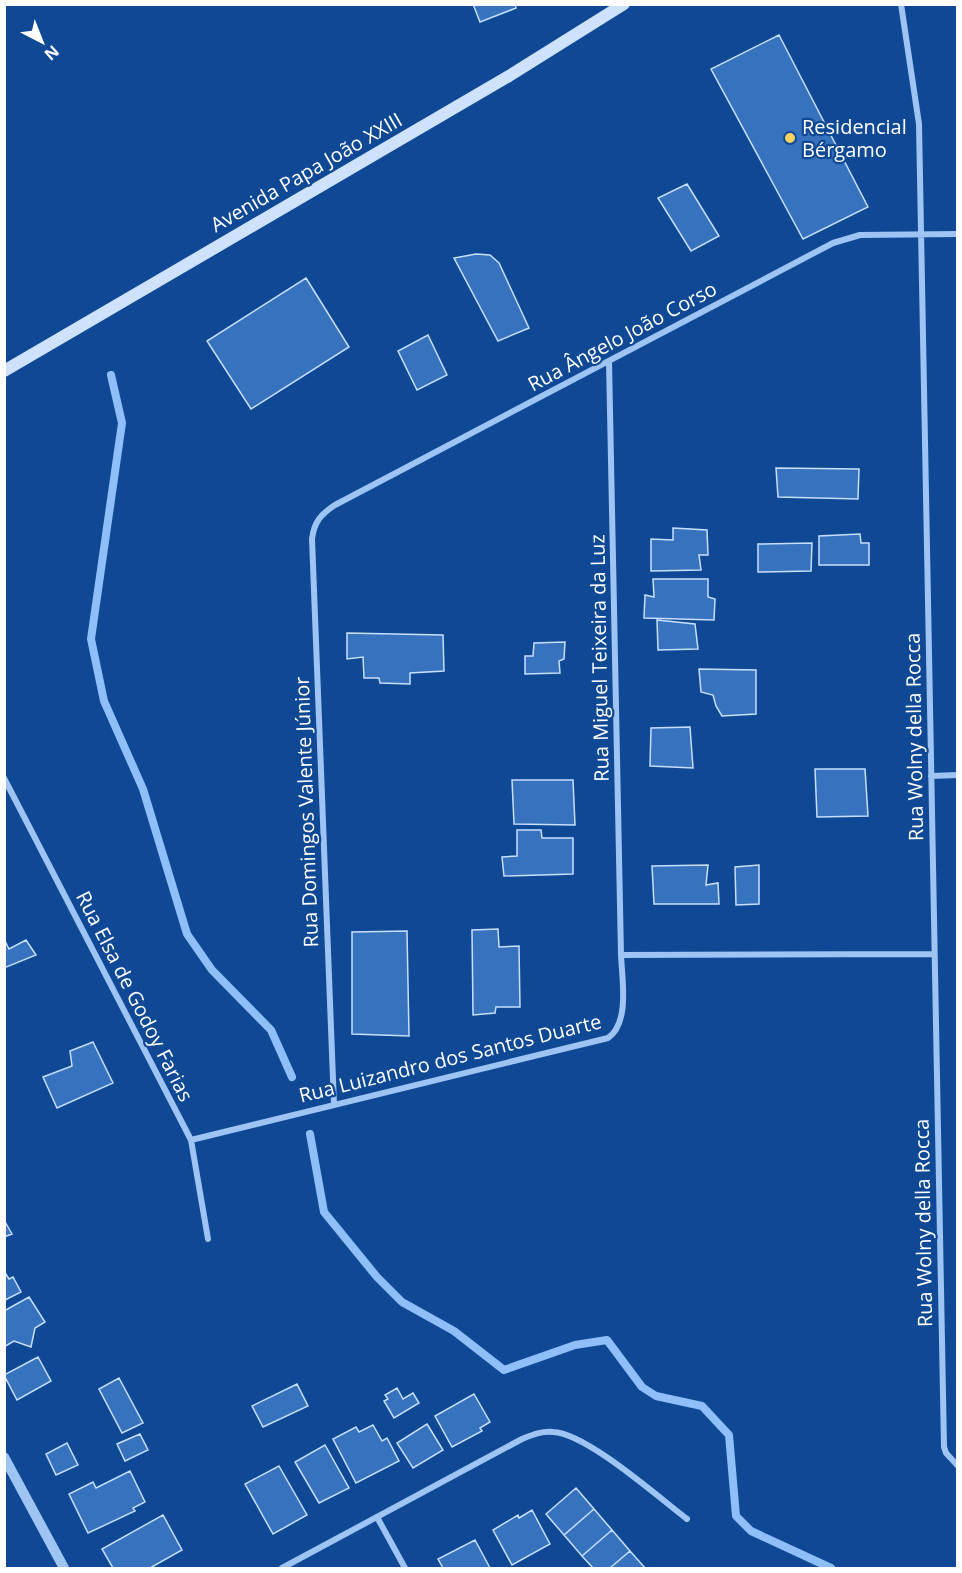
<svg xmlns="http://www.w3.org/2000/svg" width="962" height="1573" viewBox="0 0 962 1573" font-family="'Open Sans',sans-serif">
  <rect width="100%" height="100%" fill="#0f4996"/>
  <g fill="none" stroke-linecap="round" stroke-linejoin="round">
    <path stroke="#8fbff8" stroke-width="8" d="M111,375l11,48 -31,216 13,62 39,88 44,145 25,36 59,60 21,47
      M310,1134l14,78 53,65 25,25 52,29 50,39 71,-25 32,-5 35,47 14,9 46,10 27,29 7,81 15,15 80,37"/>
  </g>
  <path fill="#3772bf" stroke="#c6dffe" stroke-width="1.5" d="M473,4h42l1,4 -36,14z
    M779,35l89,172 -65,32 -92,-170z
    M687,184l32,52 -28,15 -33,-53z
    M476,254l14,1 9,8 30,65 -31,13 -44,-83z
    M306,278l43,69 -98,62 -44,-68z
    M428,335l19,40 -30,15 -19,-39z
    M776,468l83,1 -1,30 -80,-2z
    M673,528l34,2 1,25h-9l2,15 -50,1v-32l22,1z
    M860,534l1,9h8v22h-50v-29z
    M812,543l-1,28 -53,1v-28z
    M653,579h55v18l7,2 -1,21 -70,-2 1,-23 9,2z
    M657,620l38,4 3,25 -40,1z
    M347,633l96,2 1,36 -34,2v11l-30,-1 -1,-5h-15l-1,-21 -16,2z
    M565,642l-1,17 -5,2 1,12 -35,1v-18h8l1,-13z
    M699,669l57,1v44l-34,2 -6,-10 -3,-11 -12,-3z
    M690,727l3,41 -43,-2 1,-38z
    M815,769h50l3,47 -51,1z
    M512,780h61l2,45 -61,-1z
    M517,830h24l1,8h31v36l-69,2 -2,-19 15,-1z
    M708,865l-2,20 12,-2 1,21h-65l-2,-38z
    M759,865v39l-23,1 -1,-38z
    M498,929l1,18 20,-1 1,61h-24l-1,6 -22,2 -1,-85z
    M407,931l2,105 -57,-2v-102z
    M4,939l5,10 17,-9 10,15 -32,13z
    M93,1042l20,41 -56,25 -14,-31 29,-11 -2,-15z
    M4,1220l8,14 -8,3z
    M4,1271l5,8 4,-2 8,15 -16,8z
    M29,1297l16,25 -10,6 -4,19 -17,-6 -10,6v-36z
    M38,1357l13,24 -34,19 -13,-25z
    M119,1378l24,45 -21,10 -23,-44z
    M297,1384l11,22 -45,21 -11,-21z
    M397,1388l6,11 10,-6 6,10 -25,15 -10,-17 4,-2 -3,-4z
    M474,1394l16,28 -10,6 2,3 -30,16 -17,-31z
    M427,1424l16,26 -30,18 -16,-25z
    M373,1425l9,16 5,-3 12,23 -43,22 -23,-44 23,-12 3,5z
    M140,1434l8,16 -23,11 -8,-17z
    M67,1443l11,22 -22,10 -10,-21z
    M325,1445l24,43 -30,15 -24,-41z
    M279,1466l28,49 -34,19 -28,-50z
    M130,1471l15,31 -12,6 2,3 -47,22 -19,-39 24,-12 3,6z
    M576,1488l18,21 -30,26 -18,-21z
    M594,1509l18,21 -30,26 -18,-21z
    M532,1510l18,34 -38,21 -19,-35 25,-15 1,3z
    M163,1515l19,35 -32,18h-37l-11,-19z
    M612,1530l18,21 -20,17h-17l-11,-12z
    M475,1540l15,28h-47l-5,-9z
    M630,1551l15,17h-35z"/>
  <g fill="none" stroke-linecap="round" stroke-linejoin="round">
    <path stroke="#9ec4f4" stroke-width="6" d="M901,4l18,120 25,1323 2,6 12,13
      M609,361l12,594
      M931,776l27,-1
      M4,778l187,362 17,99
      M334,1105l-22,-566c2,-17 9,-25 23,-34l498,-262 27,-8 98,-1
      M191,1140l417,-102c22,-15 14,-59 13,-83l313,-1
      M377,1517l28,51
      M282,1568l240,-129c10,-4 19,-8 31,-7 33,1 105,65 134,87"/>
    <path stroke="#9ec4f4" stroke-width="10" d="M4,1457l60,111"/>
    <path stroke="#cee2fd" stroke-width="12" d="M4,371l505,-295 115,-72"/>
  </g>
  <circle fill="#ffd361" stroke="#0f4996" stroke-width="2" cx="790" cy="138" r="6"/>
  <g text-anchor="middle" dominant-baseline="central" stroke-width="4.5" stroke-linejoin="round" paint-order="stroke">
    <g font-size="20" fill="#fff" stroke="#0f4996" text-anchor="start">
      <text x="802" y="126">Residencial<tspan x="802" dy="23">Bérgamo</tspan></text>
    </g>
    <g font-size="20" fill="#fff" stroke="#0f4996">
      <text transform="translate(306 172) rotate(-30)">Avenida Papa João XXIII</text>
      <text transform="translate(622 336) rotate(-28)">Rua Ângelo João Corso</text>
      <text transform="translate(599 658) rotate(-91)">Rua Miguel Teixeira da Luz</text>
      <text transform="translate(914 737) rotate(-91)">Rua Wolny della Rocca</text>
      <text transform="translate(306 812) rotate(-92)">Rua Domingos Valente Júnior</text>
      <text transform="translate(135 996) rotate(63)">Rua Elsa de Godoy Farias</text>
      <text transform="translate(450 1058) rotate(-14)">Rua Luizandro dos Santos Duarte</text>
      <text transform="translate(923 1223) rotate(-91)">Rua Wolny della Rocca</text>
    </g>
  </g>
  <rect width="962" height="1573" fill="none" stroke="#ffffff" stroke-width="12"/>
  <g transform="translate(42 42) rotate(138)" stroke="#0f4996" stroke-width="4.5" paint-order="stroke">
  <path d="M0-4.5L10 22L0 15L-10 22Z" fill="#ffffff"/>
  <text y="-9" font-size="16" font-weight="bold" text-anchor="middle" fill="#ffffff">N</text>
  </g>
</svg>
